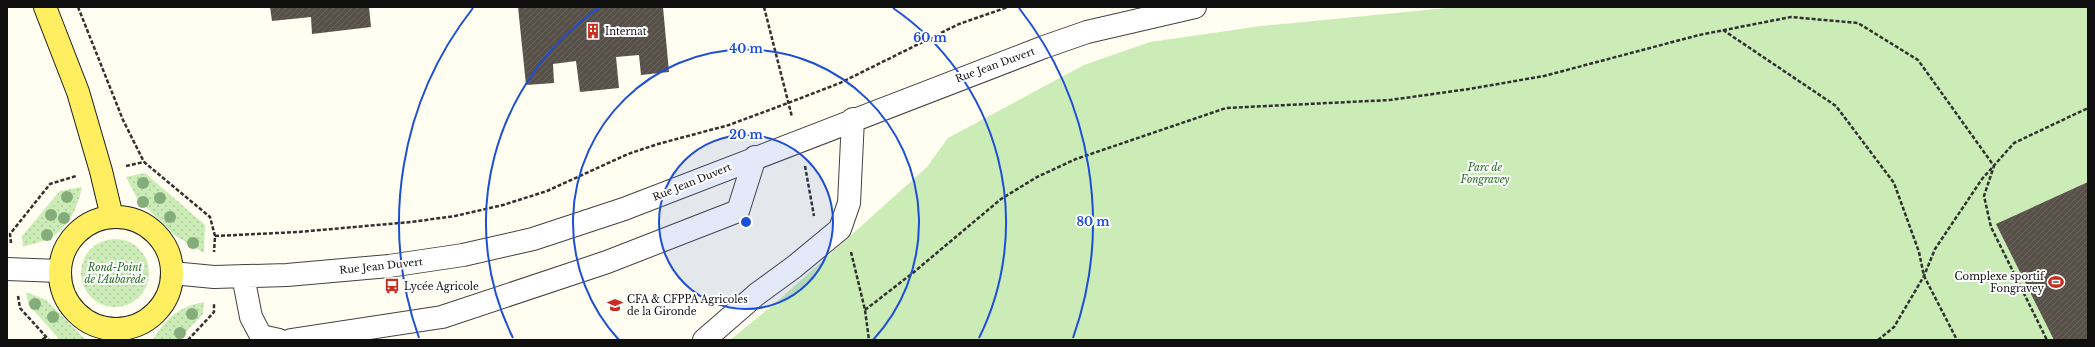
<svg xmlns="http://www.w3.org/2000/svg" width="2095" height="347" viewBox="0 0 2095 347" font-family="'Libre Baskerville',serif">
  <defs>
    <pattern id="garden-dots" width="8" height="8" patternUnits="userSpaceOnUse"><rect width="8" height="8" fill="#cbecb7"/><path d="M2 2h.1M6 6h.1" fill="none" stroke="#adc99c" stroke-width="1.8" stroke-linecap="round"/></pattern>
    <pattern id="building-hatch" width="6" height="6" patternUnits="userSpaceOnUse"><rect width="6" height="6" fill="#58514a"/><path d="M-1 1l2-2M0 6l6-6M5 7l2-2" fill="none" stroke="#6b6560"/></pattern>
  </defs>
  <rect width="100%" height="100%" fill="#fffef0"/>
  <path fill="#cbecb7" d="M1457,7h631v333h-1358l42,-34 155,-139 21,-29 136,-73 66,-23 111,-16z"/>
  <path fill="url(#garden-dots)" d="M145,173l60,52 -1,28 -30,-18 -37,-37 -11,-21z
    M82,187c-4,19 -13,41 -32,51 -8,4 -19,6 -27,9l-1,-11 38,-45z
    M81 273a34 34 0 1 1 68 0a34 34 0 1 1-68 0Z
    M26,292l20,8 40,40h-26l-32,-36z
    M204,302l-1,12 -25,26h-25c13,-22 25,-33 51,-38z"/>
  <path fill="url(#building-hatch)" d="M270,7h99l2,20 -59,7 -1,-17 -39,4z
    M518,7h145l6,65 -28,3 -2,-20 -23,2 3,31 -39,4 -4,-31 -23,3 1,19 -28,2z
    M2088,182v158h-34l-58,-116z"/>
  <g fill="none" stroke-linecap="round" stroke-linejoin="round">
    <defs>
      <path id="minor" d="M7,269l52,2
        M172,273l42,4 73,-2 102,-9 74,-11 70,-16 91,-30 420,-162 43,-15 108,-25
        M243,276l8,41 10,19 18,4
        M291,340l151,-23 165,-55 131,-51 17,-54
        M704,340l53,-46 37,-27 46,-38 9,-26 4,-84"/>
      <path id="major" d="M45,7l33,85 23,79 11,46
        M60 273a56 56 0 1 1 112 0a56 56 0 1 1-112 0Z"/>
    </defs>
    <use href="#minor" stroke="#424242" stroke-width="24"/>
    <use href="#major" stroke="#202020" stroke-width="24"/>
    <path stroke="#313131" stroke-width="2.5" stroke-dasharray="4 2" stroke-linecap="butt" d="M78,7l45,113 21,42
      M764,7l28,110
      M1723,30l113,76 58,77 25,69 5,24 33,64
      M126,166l18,-4 66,55 5,19 -1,16
      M805,166l9,50
      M215,236l83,-4 113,-10 44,-6 48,-11 44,-14 81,-37 30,-10 71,-19 59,-22 52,-20 119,-59 49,-17
      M11,243l-1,-9 40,-50 26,-8
      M851,252l14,58 4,30
      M18,296l2,12 29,32
      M865,310l49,-38 87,-73 36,-22 39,-18 150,-51 164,-8 79,-11 75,-13 155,-41 92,-18 67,6 60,37 76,106 -10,30 7,31 56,113
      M42,340l4,-3
      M188,340l26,-28v-9
      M1878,340l16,-13 30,-51 11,-27 47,-70 32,-36 74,-35"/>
    <use href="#minor" stroke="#fff" stroke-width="22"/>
    <use href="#major" stroke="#ffee60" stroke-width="22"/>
  </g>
  <g fill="#84ad7b">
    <circle cx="143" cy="183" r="6"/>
    <circle cx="67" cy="197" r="6"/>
    <circle cx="160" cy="198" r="6"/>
    <circle cx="143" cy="202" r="6"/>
    <circle cx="51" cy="215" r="6"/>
    <circle cx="170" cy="217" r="6"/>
    <circle cx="64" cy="218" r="6"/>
    <circle cx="47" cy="235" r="6"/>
    <circle cx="193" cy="243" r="6"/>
    <circle cx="35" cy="304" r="6"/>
    <circle cx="192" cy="314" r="6"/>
    <circle cx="53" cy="317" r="6"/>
    <circle cx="180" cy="333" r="6"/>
  </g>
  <circle cx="746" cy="222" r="87" fill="#1d4ed8" fill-opacity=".12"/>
  <g fill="none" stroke="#1d4ed8" stroke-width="2">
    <circle cx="746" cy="222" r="87"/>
    <path d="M619 340A173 173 0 1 1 873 340"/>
    <path d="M513 338A260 260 0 0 1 599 8M893 8A260 260 0 0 1 979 338"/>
    <path d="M419 338A347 347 0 0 1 473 8M1019 8A347 347 0 0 1 1073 338"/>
  </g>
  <defs>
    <symbol id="building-bare" viewBox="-9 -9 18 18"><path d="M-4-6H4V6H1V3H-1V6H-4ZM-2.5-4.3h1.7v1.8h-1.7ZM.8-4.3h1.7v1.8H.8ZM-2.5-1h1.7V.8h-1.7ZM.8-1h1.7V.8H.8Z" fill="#c72e1f" stroke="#fff" stroke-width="2.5" paint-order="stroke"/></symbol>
    <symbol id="stadium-bare" viewBox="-9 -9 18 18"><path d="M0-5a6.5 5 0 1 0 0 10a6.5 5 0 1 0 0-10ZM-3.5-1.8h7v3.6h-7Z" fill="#c72e1f" stroke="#fff" stroke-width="2.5" paint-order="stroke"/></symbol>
    <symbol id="bus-bare" viewBox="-9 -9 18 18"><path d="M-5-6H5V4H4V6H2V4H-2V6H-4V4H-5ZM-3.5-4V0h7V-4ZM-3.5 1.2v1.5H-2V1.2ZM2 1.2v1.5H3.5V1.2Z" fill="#c72e1f" stroke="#fff" stroke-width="2.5" paint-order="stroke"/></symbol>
    <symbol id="university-bare" viewBox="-9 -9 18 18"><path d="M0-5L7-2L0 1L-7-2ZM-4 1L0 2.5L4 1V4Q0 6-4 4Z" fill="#c72e1f" stroke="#fff" stroke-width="2.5" paint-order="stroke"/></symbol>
  </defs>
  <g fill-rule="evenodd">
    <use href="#building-bare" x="582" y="20" width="22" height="22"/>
    <use href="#stadium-bare" x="2045" y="271" width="22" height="22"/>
    <use href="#bus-bare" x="381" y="275" width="22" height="22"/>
    <use href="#university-bare" x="604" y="294" width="22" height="22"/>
  </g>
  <g text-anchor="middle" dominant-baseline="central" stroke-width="4" stroke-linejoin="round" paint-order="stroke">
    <g font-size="10" fill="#0f0f0f" stroke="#fff" text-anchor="start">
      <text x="605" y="31">Internat</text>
      <text x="2044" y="276" text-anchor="end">Complexe sportif<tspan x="2044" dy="12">Fongravey</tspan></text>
      <text x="404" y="286">Lycée Agricole</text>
      <text x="627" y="299">CFA &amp; CFPPA Agricoles<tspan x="627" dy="12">de la Gironde</tspan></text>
    </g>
    <g font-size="10" fill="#0f0f0f" stroke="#fff">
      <text transform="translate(995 65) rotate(-20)">Rue Jean Duvert</text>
      <text transform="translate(692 182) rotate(-22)">Rue Jean Duvert</text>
      <text transform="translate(381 266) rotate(-6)">Rue Jean Duvert</text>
    </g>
    <g font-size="10" font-style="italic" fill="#206b1b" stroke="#fff">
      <text x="1485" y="167">Parc de<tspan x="1485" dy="12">Fongravey</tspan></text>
      <text x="115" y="267">Rond-Point<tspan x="115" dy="12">de l'Aubarède</tspan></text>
    </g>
  </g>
  <circle cx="746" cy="222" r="6" fill="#1d4ed8" stroke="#fff" stroke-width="2"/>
  <g font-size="12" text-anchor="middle" font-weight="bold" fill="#1d4ed8" stroke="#fff" stroke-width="4" stroke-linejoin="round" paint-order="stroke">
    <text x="930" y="42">60 m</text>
    <text x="746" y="53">40 m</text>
    <text x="746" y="139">20 m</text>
    <text x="1093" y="226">80 m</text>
  </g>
  <rect width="2095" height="347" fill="none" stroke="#0f0f0f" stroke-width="16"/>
</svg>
